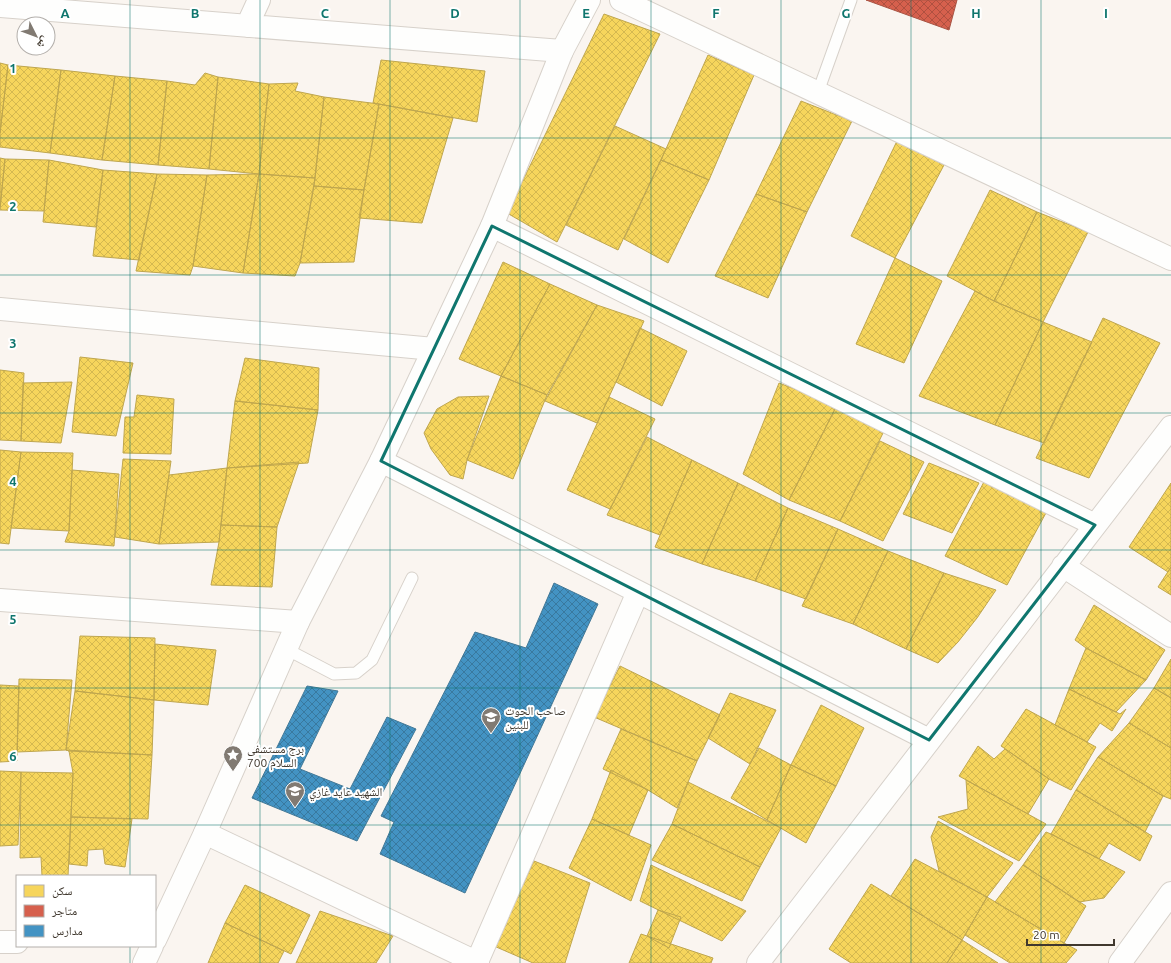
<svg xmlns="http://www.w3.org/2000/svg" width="1171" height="963" viewBox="0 0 1171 963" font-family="Ubuntu,'Noto Naskh Arabic',sans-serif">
  <defs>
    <pattern id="homes-cross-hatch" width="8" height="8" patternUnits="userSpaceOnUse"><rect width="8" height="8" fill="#f6d55c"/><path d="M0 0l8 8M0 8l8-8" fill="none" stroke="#d4b850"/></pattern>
    <pattern id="shops-cross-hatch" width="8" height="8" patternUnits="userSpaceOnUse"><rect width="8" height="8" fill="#d6604d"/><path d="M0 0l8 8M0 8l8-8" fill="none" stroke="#af5040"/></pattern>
    <pattern id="schools-cross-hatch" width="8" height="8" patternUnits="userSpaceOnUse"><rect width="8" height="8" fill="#4393c3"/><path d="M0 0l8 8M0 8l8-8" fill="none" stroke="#39799f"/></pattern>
  </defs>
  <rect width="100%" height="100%" fill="#faf5f0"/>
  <path fill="url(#homes-cross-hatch)" stroke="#bfa64e" d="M604,14l56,20 -103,208 -50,-29z
    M708,55l46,20 -45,105 -48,-20z
    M381,60l104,11 -8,51 -104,-19z
    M0,63l8,2 -8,68z
    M8,65l53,5 -11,83 -50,-6v-14z
    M61,70l54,6 -13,84 -52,-7z
    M205,73l13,4 -9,92 -51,-4 9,-84 28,4z
    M115,76l52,5 -9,84 -56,-5z
    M218,77l51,7 -10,90 -50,-5z
    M298,83l-3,8 29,6 -9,81 -56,-4 10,-90z
    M324,97l55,7 -15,86 -50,-4z
    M801,101l51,20 -45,91 -51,-18z
    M379,104l74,14 -31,105 -63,-5z
    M615,126l51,23 -48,101 -52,-25z
    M897,141l47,24 -49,93 -44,-22z
    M0,158l5,1 -5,48z
    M5,159l44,1 -5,51 -44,-1z
    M49,160l54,10 -7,57 -53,-5z
    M661,160l48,20 -41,83 -44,-24z
    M103,170l54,4 -18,86 -46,-4z
    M157,174l50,1 -14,91 -3,9 -54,-4z
    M259,174l56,4 -15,85 -5,13 -52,-3z
    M259,174l-16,99 -50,-7 14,-91z
    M314,186l50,4 -10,72 -54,1z
    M990,190l47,22 -43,89 -47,-25z
    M756,194l51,18 -39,86 -53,-22z
    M1037,212l51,20 -45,90 -49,-21z
    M895,258l47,23 -38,82 -48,-19z
    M503,262l47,22 -49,92 -42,-17z
    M550,284l47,21 -50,90 -46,-19z
    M975,291l19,10 49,21 -48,103 -76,-29z
    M597,305l47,16 -47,102 -52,-22z
    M1103,318l57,25 -71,135 -53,-20z
    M1043,322l49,20 -48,101 -49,-18z
    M640,328l47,23 -25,55 -46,-24z
    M80,357l53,6 -17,73 -44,-4z
    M245,358l74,10 -1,42 -83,-9z
    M0,370l24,3 -3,68 -21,-1z
    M501,376l46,19 -34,84 -46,-19z
    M72,382l-11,61 -40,-2 2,-58z
    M779,383l58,22 -48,95 -46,-26z
    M137,395l37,4 -3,55 -48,-1 2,-36h9z
    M489,396l-22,64 -4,19 -13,-4 -19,-26 -7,-16 13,-24 21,-12z
    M609,397l46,22 -45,90 -43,-19z
    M235,401l83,9 -10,53 -81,5z
    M837,405l47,26 -44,90 -51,-21z
    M647,437l45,23 -32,75 -53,-20z
    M880,441l44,21 -41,79 -43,-20z
    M0,450l21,2 -12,92 -9,-1z
    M21,452l52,1 -4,78 -58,-3z
    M123,459l48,2 -12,83 -44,-7z
    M692,460l46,23 -36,81 -47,-17z
    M299,462l-22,65 -56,-2 6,-57z
    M929,463l50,20 -27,50 -49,-19z
    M227,468l-8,74 -60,2 10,-69z
    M72,470l47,4 -5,72 -49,-4 4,-11z
    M986,478l61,33 -40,74 -62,-29z
    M738,483l50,25 -33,73 -53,-17z
    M1171,483v84l-3,5 -39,-25z
    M788,508l50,21 -32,70 -51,-18z
    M221,525l56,2 -5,60 -61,-2 8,-43z
    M838,529l50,22 -35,73 -51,-18z
    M888,551l56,22 -38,76 -53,-25z
    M1171,567v28l-13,-8z
    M944,573l52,17 -19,28 -19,24 -20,21 -32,-14z
    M1094,605l71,45 -19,30 -60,-32 -11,-8z
    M80,636l75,2 -1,62 -79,-9z
    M155,644l61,6 -8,55 -54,-5z
    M1086,648l60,32 -30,32 -47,-23z
    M1171,659v39l-17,-10z
    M620,666l100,49 -23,46 -103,-44z
    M19,679l53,1 -6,70 -49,2z
    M0,685l19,1 -2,75 -17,1z
    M1154,688l17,10v50l-42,-25z
    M1069,689l51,25 6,-5 -14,22 -12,-8 -13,19 -32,-17z
    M75,691l79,9 -2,55 -83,-4 -3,-1z
    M730,693l46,17 -26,54 -42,-26z
    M821,705l43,23 -28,58 -45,-21z
    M1026,709l70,38 -25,43 -22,-11 -48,-33z
    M1129,723l42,25v51l-8,-3 -65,-39z
    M621,729l76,32 -20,47 -29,-18 -45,-21z
    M978,746l16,13 11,-10 44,30 -21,35 -69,-38z
    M759,748l32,17 -24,55 -36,-22z
    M66,750l86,5 -4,64 -77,-2 2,-44 -4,-22z
    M1098,757l65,39 -18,36 -69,-42z
    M791,765l45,21 -30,57 -39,-23z
    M611,770l37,20 -19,45 -37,-16z
    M0,771l21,1 -3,73 -18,1z
    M21,772l52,1 -5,103h-26l-1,-19 -21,1z
    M966,780l80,44 -27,37 -81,-44 30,-8z
    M688,782l93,46 -21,39 -88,-43z
    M1076,790l76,46 -12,25 -31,-18 -10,16 -48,-25z
    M71,817l61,2 -7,48 -20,-3 -2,-15 -15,1 -1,16 -18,-2z
    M592,819l59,26 -20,56 -62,-33z
    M938,821l75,42 -26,34 -48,-26 -8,-34z
    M672,824l88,43 -18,34 -90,-41z
    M1046,832l5,2 74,38 -21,26 -25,4 -56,-37z
    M915,859l72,38 -25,43 -71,-44z
    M534,861l56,22 -25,80h-32l-39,-17z
    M651,865l95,46 -24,30 -82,-40z
    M1023,865l63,41 -22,37 -69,-41z
    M871,884l91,56 -15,23h-96l-22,-14z
    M245,885l65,30 -19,39 -66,-31z
    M987,897l77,46 13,7 -11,13h-56l-45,-28z
    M658,910l23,7 -12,31 -22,-12z
    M320,911l73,25 -17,27h-80z
    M225,923l59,28 -6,12h-70z
    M641,934l72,24 -2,5h-82z
    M962,940l36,23h-51z"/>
  <path fill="url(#shops-cross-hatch)" stroke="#a95444" d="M866,0h91l-8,30z"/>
  <path fill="url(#schools-cross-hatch)" stroke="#427896" d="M554,583l44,21 -133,289 -85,-39 14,-32 -13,-6 94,-184 51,16z
    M307,686l31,5 -38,78 50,20 37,-72 29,12 -59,112 -105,-43z"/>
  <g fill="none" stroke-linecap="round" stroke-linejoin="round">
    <defs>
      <path id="service" d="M818,92l33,-92
        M286,649l48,25 22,-1 16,-13 40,-82"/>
      <path id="minor" d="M621,0l550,259
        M0,6l562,45
        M247,26l12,-26
        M492,226l603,299
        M0,309l434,40
        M381,461l548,279
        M1063,566l108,70
        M0,600l298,22
        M205,833l273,130
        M0,942h17
        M477,962l161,-370
        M758,963l413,-536
        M1120,963l51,-70"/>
      <path id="tertiary" d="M155,940l50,-107 93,-211 83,-161 111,-235 70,-175 27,-51
        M144,963l8,-17"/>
    </defs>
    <use href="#service" stroke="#d7d1ca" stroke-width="13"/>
    <use href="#minor" stroke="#d7d1ca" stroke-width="24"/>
    <use href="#tertiary" stroke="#d7d1ca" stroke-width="24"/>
    <use href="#service" stroke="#fefefd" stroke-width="11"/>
    <use href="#minor" stroke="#fefefd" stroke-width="22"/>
    <use href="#tertiary" stroke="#fefefd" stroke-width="22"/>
  </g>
  <path fill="none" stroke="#0f766e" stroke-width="3" stroke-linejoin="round" d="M492,226l603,299 -166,215 -548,-279z"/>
  <path fill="none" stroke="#0f766e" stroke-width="1" stroke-opacity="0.55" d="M130,0v876M260,0v963M390,0v963M520,0v963M651,0v963M781,0v963M911,0v963M1041,0v963M0,138h1171M0,275h1171M0,413h1171M0,550h1171M0,688h1171M0,825h1171M130,946v17"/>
  <defs>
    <symbol id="school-pin" viewBox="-11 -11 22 30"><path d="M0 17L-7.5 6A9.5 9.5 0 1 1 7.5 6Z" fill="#817a72" stroke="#fff"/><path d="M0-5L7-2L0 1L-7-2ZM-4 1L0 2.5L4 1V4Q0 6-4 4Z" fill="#fff"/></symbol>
    <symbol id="sight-pin" viewBox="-11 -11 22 30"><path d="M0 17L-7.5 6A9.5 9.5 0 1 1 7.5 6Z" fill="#817a72" stroke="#fff"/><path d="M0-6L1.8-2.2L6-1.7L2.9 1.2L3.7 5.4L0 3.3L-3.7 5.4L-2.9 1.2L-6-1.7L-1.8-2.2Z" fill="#fff"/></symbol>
  </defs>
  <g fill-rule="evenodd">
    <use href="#school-pin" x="480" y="706" width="22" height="30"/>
    <use href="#sight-pin" x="222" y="744" width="22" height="30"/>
    <use href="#school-pin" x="284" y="780" width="22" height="30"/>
  </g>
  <g text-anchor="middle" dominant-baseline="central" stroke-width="4" stroke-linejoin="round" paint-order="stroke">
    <g font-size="12" fill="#40382e" stroke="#fff" text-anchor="start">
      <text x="505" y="710">صاحب الحوت<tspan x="505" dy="14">للبنين</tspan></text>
      <text x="247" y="748">برج مستشفى<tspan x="247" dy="14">السلام 700</tspan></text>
      <text x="309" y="791">الشهيد عايد غازي</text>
    </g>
  </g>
  <g font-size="13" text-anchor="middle" font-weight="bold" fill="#0f766e" stroke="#fff" stroke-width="4" stroke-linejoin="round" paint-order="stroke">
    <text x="65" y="18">A</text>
    <text x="195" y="18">B</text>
    <text x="325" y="18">C</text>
    <text x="455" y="18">D</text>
    <text x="586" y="18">E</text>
    <text x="716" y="18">F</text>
    <text x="846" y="18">G</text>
    <text x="976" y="18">H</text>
    <text x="1106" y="18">I</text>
    <text x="13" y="73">1</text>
    <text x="13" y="211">2</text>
    <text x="13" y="348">3</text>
    <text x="13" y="486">4</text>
    <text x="13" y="624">5</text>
    <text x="13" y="761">6</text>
  </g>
  <rect x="16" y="875" width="140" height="72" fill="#ffffff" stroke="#b3afab"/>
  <rect x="24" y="885" width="20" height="12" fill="#f6d55c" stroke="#b3afab"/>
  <text x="52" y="895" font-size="12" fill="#40382e">سكن</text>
  <rect x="24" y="905" width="20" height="12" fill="#d6604d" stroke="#b3afab"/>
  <text x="52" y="915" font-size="12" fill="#40382e">متاجر</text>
  <rect x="24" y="925" width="20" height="12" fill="#4393c3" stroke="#b3afab"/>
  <text x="52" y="935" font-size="12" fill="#40382e">مدارس</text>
  <g transform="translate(36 36) rotate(132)"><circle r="19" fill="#ffffff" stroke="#b3afab"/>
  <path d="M0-3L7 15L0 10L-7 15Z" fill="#817a72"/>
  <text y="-6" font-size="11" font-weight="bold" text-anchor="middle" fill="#40382e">ش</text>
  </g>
  <path d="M1027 939v6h87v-6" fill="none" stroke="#40382e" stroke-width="2"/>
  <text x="1033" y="939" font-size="12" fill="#40382e" stroke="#ffffff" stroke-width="3" paint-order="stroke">20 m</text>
</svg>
